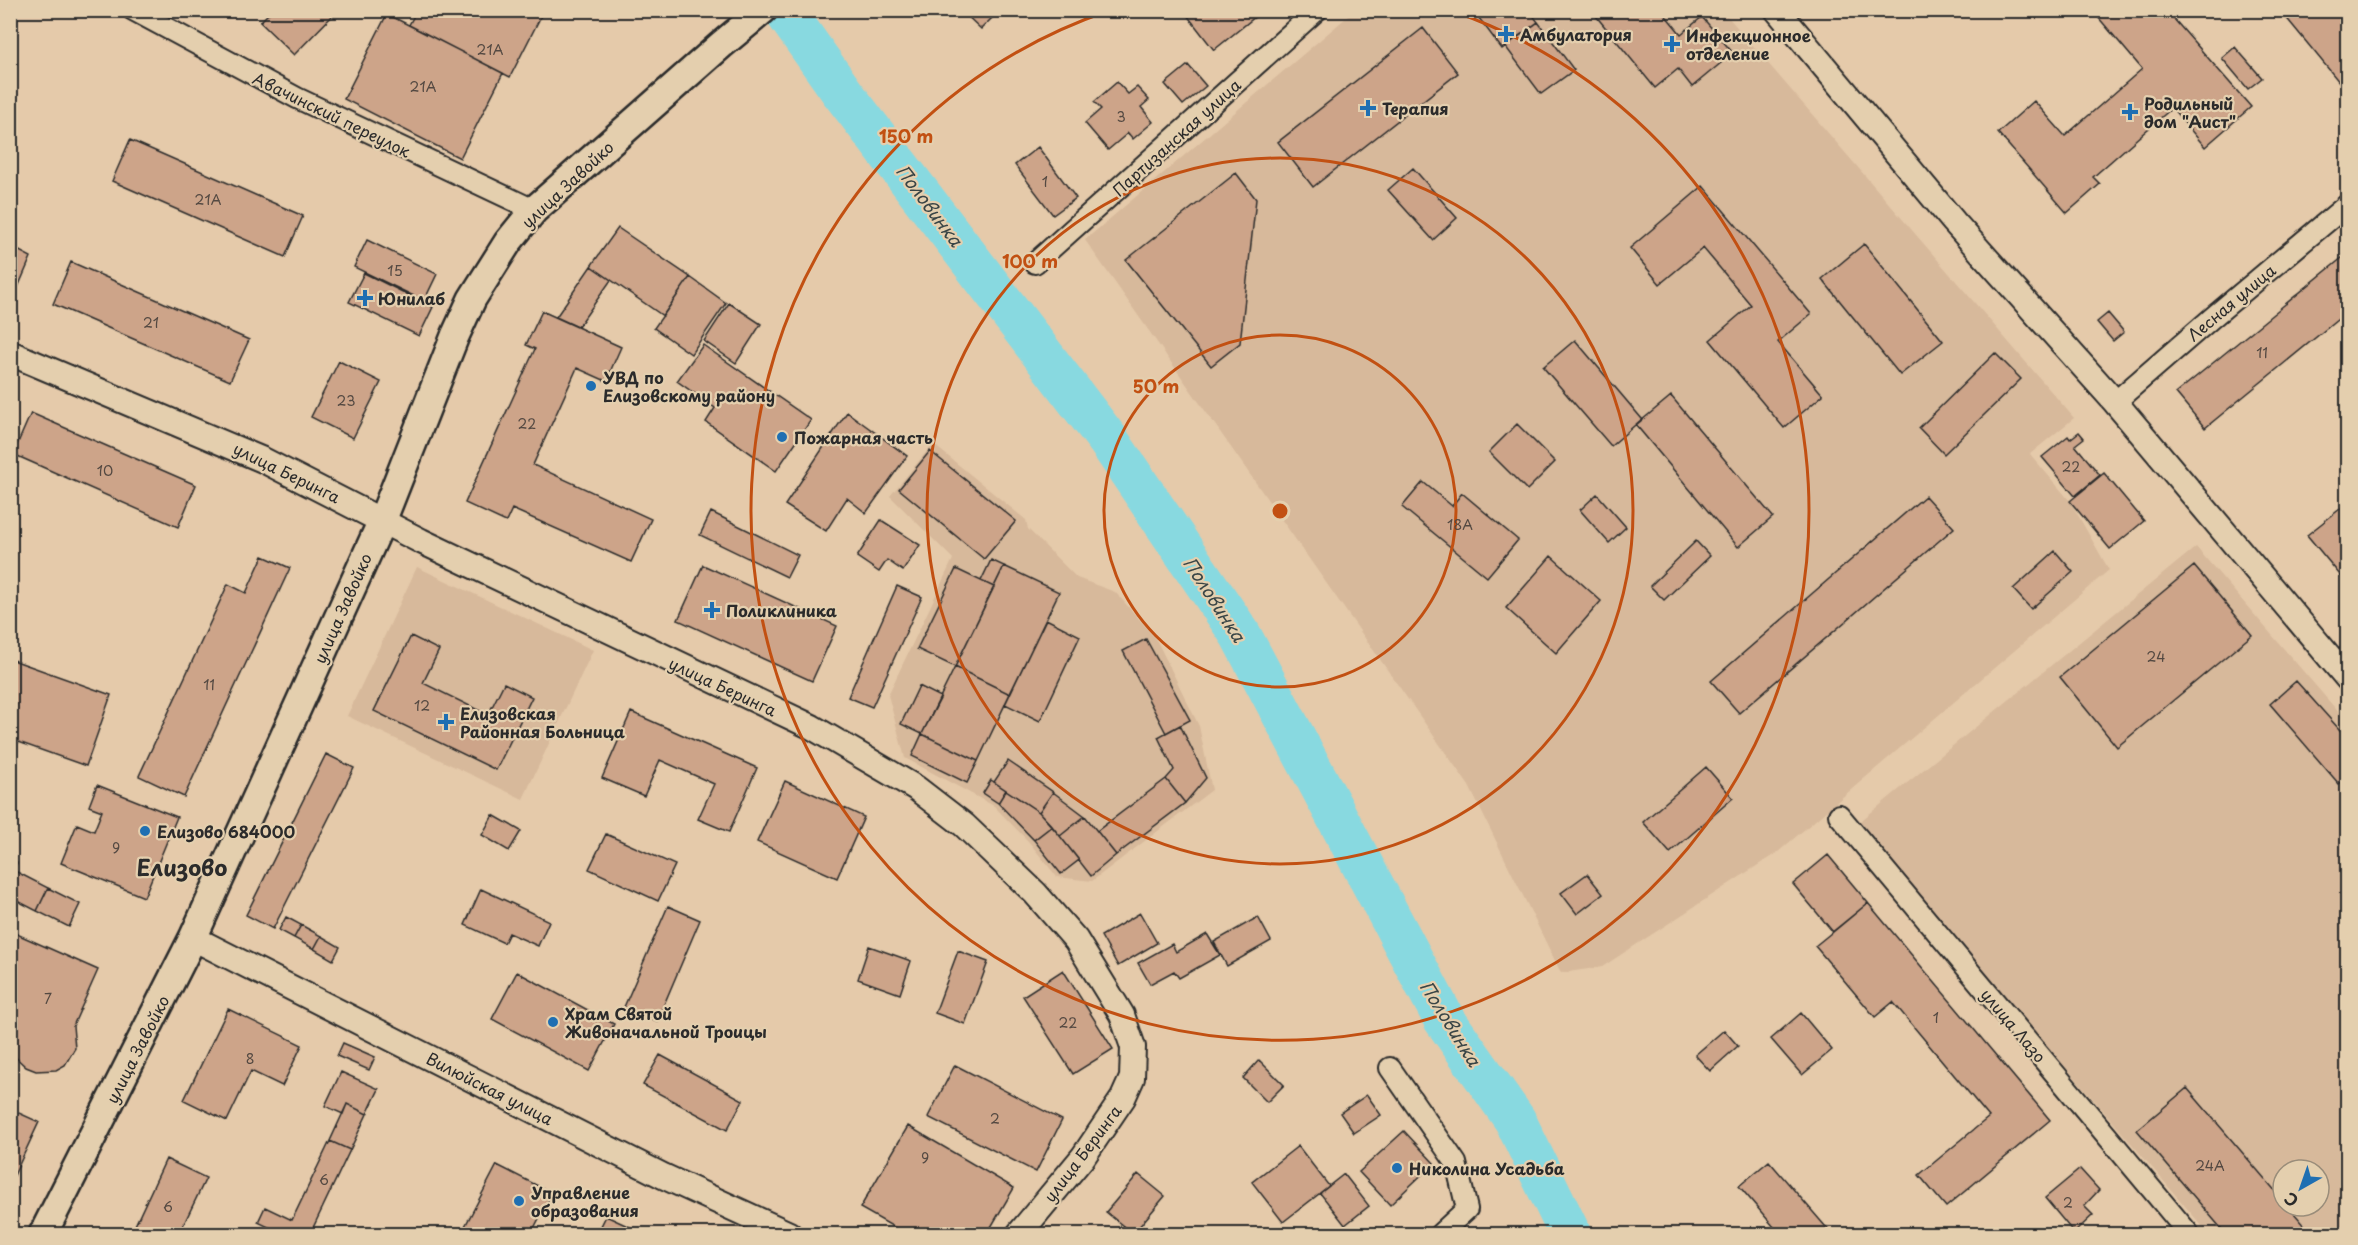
<svg xmlns="http://www.w3.org/2000/svg" width="2358" height="1245" viewBox="0 0 2358 1245" font-family="'Playpen Sans',sans-serif">
  <rect width="100%" height="100%" fill="#e5caaa"/>
  <filter id="ink" filterUnits="userSpaceOnUse"><feTurbulence type="fractalNoise" baseFrequency=".0167" numOctaves="2"/><feDisplacementMap in="SourceGraphic" scale="12" xChannelSelector="R" yChannelSelector="G"/><feConvolveMatrix kernelMatrix="1 2 1 2 8 2 1 2 1" color-interpolation-filters="sRGB"/></filter>
  <g filter="url(#ink)">
    <path fill="#d7b99b" fill-rule="evenodd" d="M1354,11h369l351,407 -44,36 40,47 39,69 -331,282 -176,115 -41,6 -92,-187 -384,-546z
      M933,444l93,76 2,9 49,49 38,14 39,43 45,91 13,64 -120,91 -35,-4 -28,-35 -35,-36 -89,-48 -17,-63 65,-136 -63,-63z
      M2196,547l151,175v512h-138l-352,-410zM2283,1170h36v36h-36z
      M417,567l176,83 -70,149 -176,-83z"/>
    <g fill="none" stroke-linecap="round" stroke-linejoin="round">
      <path stroke="#88d9e0" stroke-width="42" d="M784,10l58,82 266,348 132,194 204,385 71,101 55,114"/>
    </g>
    <path fill="#cda489" stroke="#2b2b2b" stroke-width="1.5" d="M272,10h66l-44,45 -34,-33z
      M417,10h127l-34,67 -101,-52z
      M961,10h25l7,7 -12,12z
      M1183,10h69l4,6 -42,34z
      M1473,10h56l9,12 -36,27z
      M1591,10h70l20,24 21,-17 31,36 -41,34 -14,-18 -23,19z
      M2092,10h74l85,97 -46,40 -33,-39 -79,69 7,7 -33,29 -69,-80 36,-32 31,35 77,-67z
      M2280,10h59l9,10v56l-8,7z
      M387,14l116,59 -43,85 -116,-59z
      M1538,22l36,48 -33,24 -36,-48z
      M1423,28l35,45 -145,114 -35,-45z
      M2235,47l27,31 -14,11 -26,-31z
      M1188,65l18,21 -23,19 -18,-21z
      M1117,82l11,12 9,-7 12,13 -8,7 12,15 -20,17 -5,-6 -20,17 -23,-27 16,-14 -7,-7z
      M130,140l173,76 -18,41 -173,-76z
      M1038,147l38,51 -23,17 -38,-50z
      M1413,168l44,50 -24,22 -45,-50z
      M1236,173l20,26 -16,144 -29,23 -85,-106z
      M1703,186l108,128 -33,28 45,53 -39,33 -74,-88 41,-35 -48,-57 -43,36 -30,-36z
      M618,228l72,49 -27,39 -72,-50z
      M367,240l70,34 -13,27 -70,-34z
      M1864,244l79,97 -43,34 -78,-96z
      M10,246l21,11 -15,35 -6,-3z
      M2348,253v58l-143,117 -29,-35z
      M71,262l178,78 -19,41 -177,-77z
      M591,266l20,14 -33,47 -22,-10z
      M364,273l69,34 -14,29 -70,-34z
      M690,277l36,26 -35,51 -37,-26z
      M729,303l32,21 -25,39 -32,-22z
      M542,311l79,36 -15,34 -29,-13 -44,97 118,54 -20,43 -119,-53 -6,13 -41,-19 70,-154 -9,-4z
      M2108,313l16,19 -11,9 -16,-19z
      M1575,340l67,79 -31,27 -68,-79z
      M703,345l108,75 -35,51 -70,-49 9,-14 -38,-27z
      M1995,353l26,26 -77,75 -25,-26z
      M339,361l42,21 -28,56 -42,-21z
      M1671,396l102,121 -35,30 -102,-122z
      M847,412l60,44 -41,57 -19,-15 -21,33 -41,-26z
      M31,413l165,72 -18,42 -165,-73z
      M1517,424l38,38 -28,28 -38,-38z
      M2079,432l5,6 -9,7 25,30 -25,21 -33,-39 26,-21 2,3z
      M930,451l86,70 -32,38 -85,-70z
      M2104,473l40,48 -34,28 -40,-48z
      M1423,482l29,24 10,-13 56,47 -31,37 -85,-70z
      M1597,494l29,33 -17,16 -29,-33z
      M1925,496l29,32 -215,185 -28,-32z
      M2345,505l3,4v70l-3,2 -38,-46z
      M711,512l87,43 -11,22 -87,-42z
      M881,520l39,25 -17,26 -16,-11 -8,12 -22,-15z
      M1696,541l14,15 -46,44 -14,-14z
      M2055,551l18,21 -42,37 -18,-20z
      M263,556l27,12 -106,229 -45,-21 89,-192 18,9z
      M1551,556l50,45 -45,52 -50,-45z
      M991,560l13,6 -10,21 -13,-6z
      M703,565l134,61 -25,55 -134,-61z
      M1004,566l55,26 -49,102 -55,-27z
      M2194,566l58,69 -135,112 -57,-70z
      M956,569l38,18 -39,80 -38,-18z
      M897,586l25,11 -50,110 -24,-10z
      M1046,619l34,17 -40,85 -35,-17z
      M411,636l28,14 -16,33 65,32 16,-32 28,14 -36,73 -122,-59z
      M1146,639l44,81 -24,13 -43,-82z
      M10,659l101,36 -25,71 -76,-27z
      M955,667l55,27 -32,67 -56,-27z
      M2296,681l52,58v38l-9,7 -69,-80z
      M919,686l22,11 -19,37 -21,-10z
      M631,712l126,56 -28,64 -31,-13 16,-35 -54,-24 -16,36 -42,-18z
      M1180,725l26,53 -21,25 -19,-24 8,-9 -16,-33z
      M922,734l56,27 -11,22 -55,-27z
      M326,754l28,14 -81,161 -27,-14z
      M1008,761l45,31 -14,20 -45,-30z
      M1706,767l27,31 -63,55 -27,-31z
      M1166,779l19,24 -69,52 -19,-24z
      M991,780l15,10 -8,13 -15,-10z
      M785,781l79,36 -27,61 -80,-36z
      M97,785l80,32 -33,80 -83,-34 16,-39 17,7 8,-20 -13,-5z
      M1006,790l33,22 13,14 -18,14 -36,-37z
      M1053,792l32,24 -25,20 -21,-24z
      M493,815l28,16 -12,20 -27,-16z
      M1085,816l31,39 -25,21 -31,-40z
      M1052,826l27,34 -18,14 -27,-34z
      M606,834l69,31 -17,36 -69,-32z
      M1828,855l40,48 -35,29 -40,-48z
      M10,859l7,4 -7,12z
      M13,870l35,18 -11,23 -27,-14v-22z
      M1587,874l16,20 -26,20 -16,-21z
      M48,888l32,16 -11,23 -32,-16z
      M481,889l68,32 -11,25 -29,-13 -5,10 -39,-18z
      M1868,903l182,217 -104,87 -27,-32 70,-58 -96,-115 -18,15 -60,-71z
      M668,906l32,14 -43,101 -33,-14z
      M1140,913l17,30 -39,23 -17,-30z
      M286,917l15,8 -7,13 -15,-8z
      M1258,917l13,24 -44,25 -13,-24z
      M301,925l20,11 -7,13 -20,-11z
      M10,931l88,39 -25,56 2,22 -10,17 -9,5 -20,1 -10,-4 -16,-15z
      M1207,934l13,21 -41,23 -5,-7 -24,13 -12,-21 34,-19 4,8z
      M321,936l19,11 -7,13 -19,-11z
      M869,946l42,15 -11,33 -42,-15z
      M958,951l30,11 -23,62 -30,-11z
      M1063,970l50,79 -40,25 -50,-78z
      M517,972l97,52 -25,47 -97,-52z
      M228,1009l74,36 -20,41 -31,-15 -24,50 -43,-21z
      M1801,1013l31,37 -30,25 -31,-36z
      M1724,1030l14,16 -28,25 -15,-16z
      M343,1043l32,14 -6,13 -32,-14z
      M660,1055l83,45 -16,30 -84,-45z
      M1259,1060l25,25 -17,17 -24,-24z
      M955,1065l107,55 -26,52 -108,-55z
      M341,1072l38,17 -12,25 -20,-10 -4,10 -18,-8z
      M2187,1088l96,112v6h5l24,28h-86l-89,-104z
      M1367,1095l14,20 -27,18 -14,-20z
      M347,1104l20,10 -17,36 -20,-9z
      M10,1109l29,13 -29,62z
      M908,1126l106,62 -27,46h-81l-46,-26z
      M1404,1131l30,32 -44,42 -31,-33z
      M330,1141l20,9 -40,84h-27l-25,-12 7,-15 27,13z
      M1298,1146l31,40 -46,36 -31,-40z
      M166,1159l40,19 -27,56h-48z
      M1769,1161l63,73h-52l-41,-48z
      M497,1165l55,28 -21,41h-70z
      M2080,1169l19,21 -15,16 9,9 -19,18 -29,-35z
      M1138,1174l27,22 -32,38 -27,-22z
      M1344,1174l25,32 -24,19 -25,-32z
      M606,1216l39,18h-48z"/>
    <g fill="none" stroke-linecap="round" stroke-linejoin="round">
      <defs>
        <path id="minor" d="M133,10l164,88 237,112
          M1035,263l282,-253
          M2115,402l98,-85 135,-113
          M1839,815l350,419
          M1390,1068l66,95 11,46 -27,25"/>
        <path id="tertiary" d="M1777,10l177,212 161,180 233,277
          M10,353l253,107 158,81 391,186 104,61 48,37 71,68 41,47 46,75 11,32 -1,31 -9,20 -40,59 -64,77
          M193,938l470,238 126,58"/>
        <path id="secondary" d="M43,1234l150,-296 189,-417 73,-185 17,-37 36,-57 26,-32 187,-165 42,-35"/>
      </defs>
      <use href="#minor" stroke="#2b2b2b" stroke-width="24"/>
      <use href="#tertiary" stroke="#2b2b2b" stroke-width="28"/>
      <use href="#secondary" stroke="#2b2b2b" stroke-width="32"/>
      <use href="#minor" stroke="#e4cfae" stroke-width="20"/>
      <use href="#tertiary" stroke="#e4cfae" stroke-width="24"/>
      <use href="#secondary" stroke="#e4cfae" stroke-width="27"/>
    </g>
  </g>
  <g fill="none" stroke="#c25012" stroke-width="3">
    <circle cx="1280" cy="511" r="176"/>
    <circle cx="1280" cy="511" r="353"/>
    <path d="M1452 11A529 529 0 1 1 1108 11"/>
  </g>
  <g fill="#1f6fb2" stroke="#e4cfae" stroke-width="2">
    <path d="M1503 25h6v6h6v6h-6v6h-6v-6h-6v-6h6z"/>
    <path d="M1669 35h6v6h6v6h-6v6h-6v-6h-6v-6h6z"/>
    <path d="M1365 99h6v6h6v6h-6v6h-6v-6h-6v-6h6z"/>
    <path d="M2127 103h6v6h6v6h-6v6h-6v-6h-6v-6h6z"/>
    <path d="M362 289h6v6h6v6h-6v6h-6v-6h-6v-6h6z"/>
    <circle cx="591" cy="386" r="6"/>
    <circle cx="782" cy="437" r="6"/>
    <path d="M709 601h6v6h6v6h-6v6h-6v-6h-6v-6h6z"/>
    <path d="M443 713h6v6h6v6h-6v6h-6v-6h-6v-6h6z"/>
    <circle cx="145" cy="831" r="6"/>
    <circle cx="553" cy="1022" r="6"/>
    <circle cx="1397" cy="1168" r="6"/>
    <circle cx="519" cy="1201" r="6"/>
  </g>
  <g text-anchor="middle" dominant-baseline="central" stroke-width="4.5" stroke-linejoin="round" paint-order="stroke">
    <g font-size="14" fill="#544942">
      <text x="490" y="49">21А</text>
      <text x="423" y="86">21А</text>
      <text x="1121" y="116">3</text>
      <text x="1045" y="181">1</text>
      <text x="208" y="199">21А</text>
      <text x="395" y="270">15</text>
      <text x="151" y="322">21</text>
      <text x="2262" y="352">11</text>
      <text x="346" y="400">23</text>
      <text x="527" y="423">22</text>
      <text x="2071" y="466">22</text>
      <text x="105" y="470">10</text>
      <text x="1460" y="524">18А</text>
      <text x="2156" y="656">24</text>
      <text x="209" y="684">11</text>
      <text x="422" y="705">12</text>
      <text x="116" y="847">9</text>
      <text x="48" y="998">7</text>
      <text x="1936" y="1017">1</text>
      <text x="1068" y="1022">22</text>
      <text x="250" y="1058">8</text>
      <text x="995" y="1118">2</text>
      <text x="925" y="1157">9</text>
      <text x="2210" y="1165">24А</text>
      <text x="324" y="1179">6</text>
      <text x="2068" y="1202">2</text>
      <text x="168" y="1206">6</text>
    </g>
    <g font-size="16" font-weight="bold" fill="#2b2b2b" stroke="#e4cfae" text-anchor="start">
      <text x="1520" y="34">Амбулатория</text>
      <text x="1686" y="35">Инфекционное<tspan x="1686" dy="18">отделение</tspan></text>
      <text x="2144" y="103">Родильный<tspan x="2144" dy="18">дом "Аист"</tspan></text>
      <text x="1382" y="108">Терапия</text>
      <text x="378" y="298">Юнилаб</text>
      <text x="603" y="377">УВД по<tspan x="603" dy="18">Елизовскому району</tspan></text>
      <text x="794" y="437">Пожарная часть</text>
      <text x="726" y="610">Поликлиника</text>
      <text x="460" y="713">Елизовская<tspan x="460" dy="18">Районная Больница</tspan></text>
      <text x="157" y="831">Елизово 684000</text>
      <text x="565" y="1013">Храм Святой<tspan x="565" dy="18">Живоначальной Троицы</tspan></text>
      <text x="1409" y="1168">Николина Усадьба</text>
      <text x="531" y="1192">Управление<tspan x="531" dy="18">образования</tspan></text>
    </g>
    <g font-size="16" fill="#2b2b2b" stroke="#e4cfae">
      <text transform="translate(332 114) rotate(26)">Авачинский переулок</text>
      <text transform="translate(1176 137) rotate(-42)">Партизанская улица</text>
      <text transform="translate(567 184) rotate(-43)">улица Завойко</text>
      <text transform="translate(2231 302) rotate(-40)">Лесная улица</text>
      <text transform="translate(287 472) rotate(26)">улица Беринга</text>
      <text transform="translate(342 608) rotate(-66)">улица Завойко</text>
      <text transform="translate(723 686) rotate(25)">улица Беринга</text>
      <text transform="translate(2014 1025) rotate(50)">улица Лазо</text>
      <text transform="translate(137 1049) rotate(-63)">улица Завойко</text>
      <text transform="translate(490 1088) rotate(27)">Вилюйская улица</text>
      <text transform="translate(1082 1153) rotate(-53)">улица Беринга</text>
    </g>
    <g font-size="18" font-style="italic" fill="#394546" stroke="#e4cfae">
      <text transform="translate(930 205) rotate(53)">Половинка</text>
      <text transform="translate(1215 599) rotate(57)">Половинка</text>
      <text transform="translate(1451 1023) rotate(58)">Половинка</text>
    </g>
    <g font-size="22" font-weight="bold" fill="#2b2b2b" stroke="#e4cfae">
      <text x="182" y="866">Елизово</text>
    </g>
  </g>
  <circle cx="1280" cy="511" r="9" fill="#c25012" stroke="#e4cfae" stroke-width="3"/>
  <g font-size="18" text-anchor="middle" font-weight="bold" fill="#c25012" stroke="#e4cfae" stroke-width="4.5" stroke-linejoin="round" paint-order="stroke">
    <text x="906" y="143">150 m</text>
    <text x="1030" y="268">100 m</text>
    <text x="1156" y="393">50 m</text>
  </g>
  <rect width="2358" height="1245" fill="none" stroke="#e4cfae" stroke-width="36"/>
  <rect x="18" y="18" width="2322" height="1209" fill="none" stroke="#2b2b2b" stroke-width="2" filter="url(#ink)"/>
  <g transform="translate(2301 1188) rotate(220)"><circle r="28" fill="#e4cfae" stroke="#9a8d7a" stroke-width="1.5"/>
  <path d="M0-4.5L10 22L0 15L-10 22Z" fill="#1f6fb2"/>
  <text y="-9" font-size="16" font-weight="bold" text-anchor="middle" fill="#2b2b2b">С</text>
  </g>
</svg>
